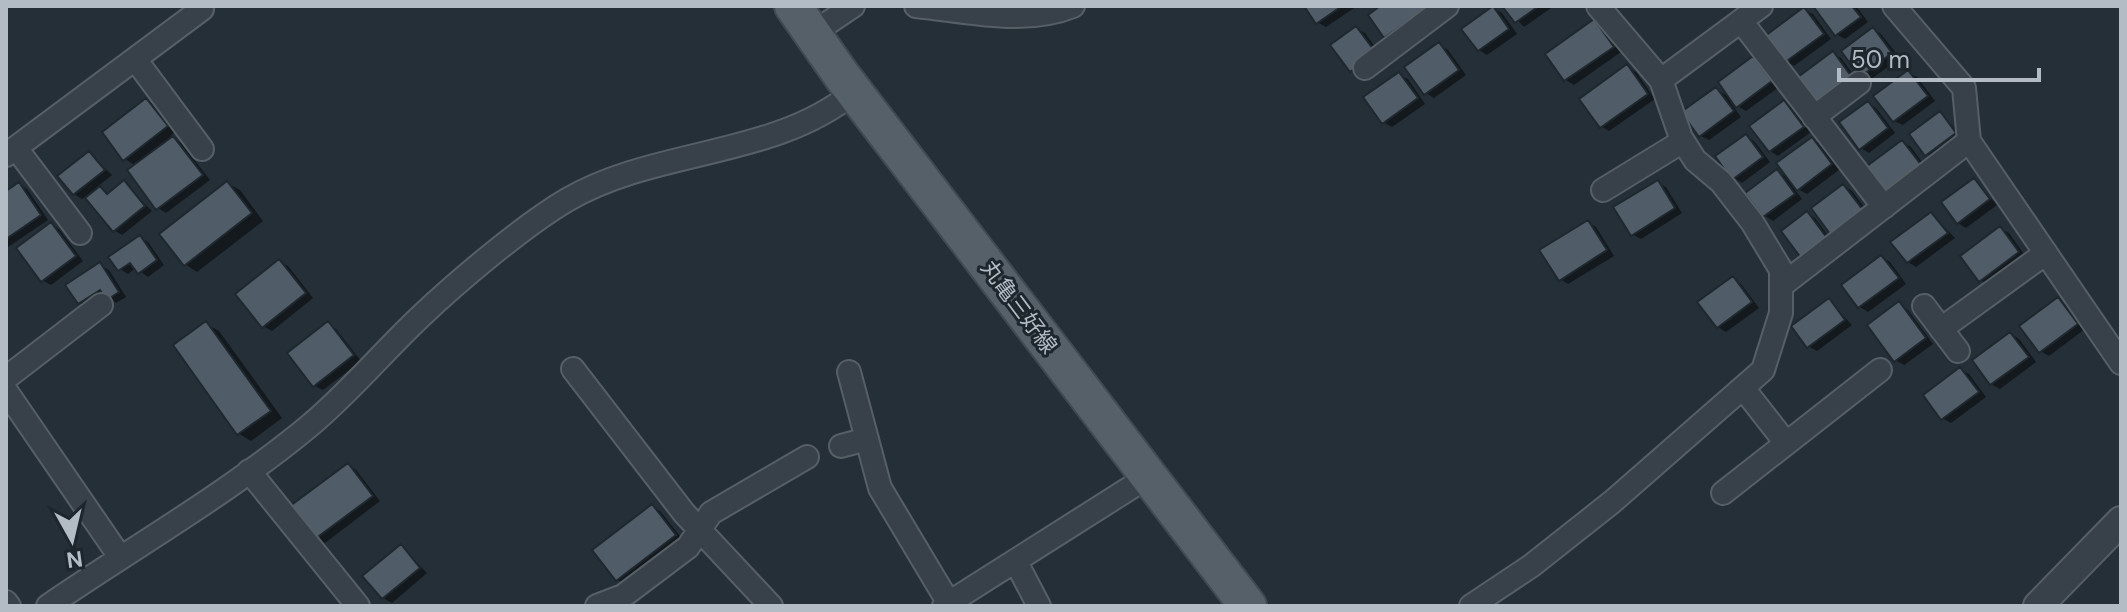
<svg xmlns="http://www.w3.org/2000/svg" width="2127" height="612" viewBox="0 0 2127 612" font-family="'DM Sans','Noto Sans JP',sans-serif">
  <rect width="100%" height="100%" fill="#242f38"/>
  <path fill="#0007" d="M1306,6h51l-31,21 -9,-5z
    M1384,6h42l6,9 -38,27 -8,-5 -16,-21z
    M1505,6h49l-30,21z
    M1815,6h41l12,16 -23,17 -9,-5z
    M1493,8l9,5 15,21 -30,21 -8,-5z
    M1804,10l9,4 18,25 -37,27 -8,-5z
    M1594,22l9,5 18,25 -47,33 -8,-5z
    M1356,28l9,5 18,25 -24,17 -8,-4z
    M1873,29l8,5 19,24 -30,22 -9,-5z
    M1439,45l9,5 18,25 -32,23 -8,-5z
    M1833,54l8,4 18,24 -33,24z
    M1753,58l8,5 18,24 -33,24 -16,-9 11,15 -32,23 -8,-4 15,-47 16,10z
    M1627,67l9,5 19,27 -46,32 -8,-5z
    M1908,73l9,4 18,24 -32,24 -9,-4z
    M1399,75l9,4 17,25 -33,23 -9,-5z
    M146,100l9,5 20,27 -5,4 11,7 29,37 -44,33 -8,-5 -22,-42 -11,-7z
    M1784,102l8,5 19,25 -33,24 -8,-5z
    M1868,103l8,5 19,25 -26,20 -8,-5z
    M1941,114l23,24 -29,21 -8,-5z
    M1746,136l8,5 16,21 -28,21 -8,-5z
    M1812,139l8,5 20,25 -33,25 -15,-8 10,13 -29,22 -8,-5 12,-44 15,8z
    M1902,142l9,5 18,25 -33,24z
    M89,153l23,22 -15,12 11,6 16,-10 28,28 -30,24 -8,-5 -28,-34 -4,3 -8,-5z
    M1974,180l23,25 -31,23 -8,-5z
    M227,183l13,7 23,31 -66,51 -12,-8z
    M1658,183l8,4 16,26 -41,26 -9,-5z
    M19,184l8,5 21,31 -40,27 -2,-54z
    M1844,186l8,5 21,28 -30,23z
    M1807,214l8,4 19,26 -23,17z
    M1932,214l23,24 -39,29 -8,-5z
    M1588,222l8,5 18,29 -46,28 -8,-5z
    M51,224l8,5 24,32 -32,24 -9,-5z
    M2001,229l8,4 17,24 -37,28 -8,-5z
    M140,237l8,5 16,23 -16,12 -12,-9 -8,6 -8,-5z
    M1881,257l9,5 16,22 -38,28 -8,-5 -17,-22z
    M280,262l8,4 25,32 -41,33 -9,-5z
    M100,265l9,5 17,27 -10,6 -8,-5 -20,9 -9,-4z
    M1733,279l8,5 18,24 -33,24 -8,-5z
    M2058,300l9,5 18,24 -36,27 -9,-5z
    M1829,301l23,24 -35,26 -9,-5z
    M1899,304l8,5 26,35 -29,21 -9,-5z
    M206,324l13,7 63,87 -31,23 -13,-8z
    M328,324l8,5 25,32 -38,29 -8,-4z
    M2011,334l8,5 17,23 -36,27 -9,-5z
    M1960,370l9,4 17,23 -35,26 -9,-5z
    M348,465l8,5 24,31 -55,42 -9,-5z
    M652,506l8,5 23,29 -57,44 -9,-4z
    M401,547l26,26 -35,30 -9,-5z"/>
  <path fill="#505c67" stroke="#1f282f" stroke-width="2" d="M1304,6h38l-26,18z
    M1380,6h43l2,3 -41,29 -16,-23z
    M1493,6l16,23 -31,22 -17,-22z
    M1502,6h37l-24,17z
    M1813,6h39l9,11 -26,19z
    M1804,7l20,27 -40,29 -19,-27z
    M1594,19l20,28 -50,34 -19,-27z
    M1356,26l20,27 -26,19 -20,-27z
    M1873,27l19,26 -32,24 -19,-26z
    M1439,42l20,28 -35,25 -20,-28z
    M1833,51l18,25 -34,26 -19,-25z
    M1753,56l19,25 -36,27 -18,-26z
    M1627,64l21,30 -48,34 -21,-29z
    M1908,70l20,26 -35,26 -20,-26z
    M1399,72l19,26 -36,26 -19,-27z
    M1716,87l18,24 -35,26 -18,-25z
    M146,98l22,28 -45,35 -21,-29z
    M1784,100l20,27 -35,25 -20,-26z
    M1868,101l20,27 -29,22 -20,-28z
    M1940,111l16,22 -31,23 -16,-22z
    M1746,134l17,23 -31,23 -17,-24z
    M173,136l30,39 -47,35 -29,-40z
    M1812,137l20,27 -35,27 -21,-28z
    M1902,140l20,26 -35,26 -20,-26z
    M89,151l16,19 -32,25 -16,-19z
    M1777,169l18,25 -32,23 -18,-24z
    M1974,178l16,21 -33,25 -16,-22z
    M124,180l21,26 -32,26 -28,-34 15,-12 7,8z
    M1658,180l17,28 -44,28 -18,-29z
    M227,181l25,32 -68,53 -25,-32z
    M19,182l22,33 -35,24v-48z
    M1843,184l23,30 -33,24 -22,-30z
    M1807,211l20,27 -26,20 -20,-27z
    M1931,212l17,21 -41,30 -17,-21z
    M1588,220l19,30 -48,31 -20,-31z
    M51,222l25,34 -35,26 -25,-34z
    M2000,226l19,26 -40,30 -19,-26z
    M140,235l17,25 -19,14 -8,-11 -12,8 -10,-14z
    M1881,255l18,23 -41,30 -17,-23z
    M279,259l27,34 -44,35 -27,-34z
    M100,262l19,30 -12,8 -7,-10 -22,14 -13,-19z
    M1733,276l19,26 -35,26 -20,-26z
    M2058,297l20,27 -39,29 -20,-27z
    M1829,298l16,22 -38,28 -16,-22z
    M1899,301l27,37 -32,24 -27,-37z
    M206,321l65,90 -34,24 -64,-90z
    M328,321l26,34 -41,32 -26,-34z
    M2010,332l19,25 -39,28 -18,-25z
    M1960,367l19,25 -38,28 -18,-25z
    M348,463l25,33 -58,43 -25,-33z
    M652,504l24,31 -60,46 -24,-31z
    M401,544l19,24 -38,31 -20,-23z"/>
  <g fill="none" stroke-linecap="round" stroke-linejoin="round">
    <defs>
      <path id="minor" d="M916,6c51,5 108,20 157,0
        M1894,6l70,82 5,53 152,222
        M1741,21l143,186
        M813,33l40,-27
        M135,59l67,90
        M1365,68l82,-62
        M1661,80l100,-74
        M1814,117l45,-34
        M16,148l64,85
        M6,155l196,-146
        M1603,190l80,-49
        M1781,286l188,-145
        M1924,306l34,45
        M1941,329l105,-76
        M573,369l111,144 87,93
        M849,372l31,116 70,117
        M6,378l95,-73
        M1743,388l43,55
        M6,391l114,166
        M841,446l26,-7
        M249,471l109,135
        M1723,493l157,-123
        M1016,562l23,44
        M6,602l3,4
        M48,606c86,-59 179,-112 260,-179 40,-33 74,-74 112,-110 38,-36 103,-91 147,-117 89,-52 207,-42 287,-108
        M597,606l26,-10 65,-49 23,-34 96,-56
        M944,606l205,-130
        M1471,606l60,-40 81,-64 151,-132 18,-57v-43l-29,-48 -31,-40 -26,-22 -14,-22 -20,-58 -63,-74"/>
      <path id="tertiary" d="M2038,606l83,-85"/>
      <path id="primary" d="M793,6l49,70 406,530"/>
    </defs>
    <use href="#minor" stroke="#565f66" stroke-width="26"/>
    <use href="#tertiary" stroke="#565f66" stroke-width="32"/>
    <use href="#primary" stroke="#414a52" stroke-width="40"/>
    <use href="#minor" stroke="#384149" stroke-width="22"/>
    <use href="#tertiary" stroke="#384149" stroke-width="28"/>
    <use href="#primary" stroke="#566069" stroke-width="36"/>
  </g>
  <g text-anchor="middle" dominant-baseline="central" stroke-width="6" stroke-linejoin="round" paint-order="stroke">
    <g font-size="22" fill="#b3bcc5" stroke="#1d262d">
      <text transform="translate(1019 307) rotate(53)">丸亀三好線</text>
    </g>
  </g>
  <rect width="2127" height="612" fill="none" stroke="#b3bcc5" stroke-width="16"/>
  <g transform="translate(72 540) rotate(172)" stroke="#1d262d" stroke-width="6" paint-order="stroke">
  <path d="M0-6L14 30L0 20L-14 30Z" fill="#b3bcc5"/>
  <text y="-12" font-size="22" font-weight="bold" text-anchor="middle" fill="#b3bcc5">N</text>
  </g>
  <path d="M1839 68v12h200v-12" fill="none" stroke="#b3bcc5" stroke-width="4"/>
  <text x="1851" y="68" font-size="24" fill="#b3bcc5" stroke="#1d262d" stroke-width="6" paint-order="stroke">50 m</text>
</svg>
